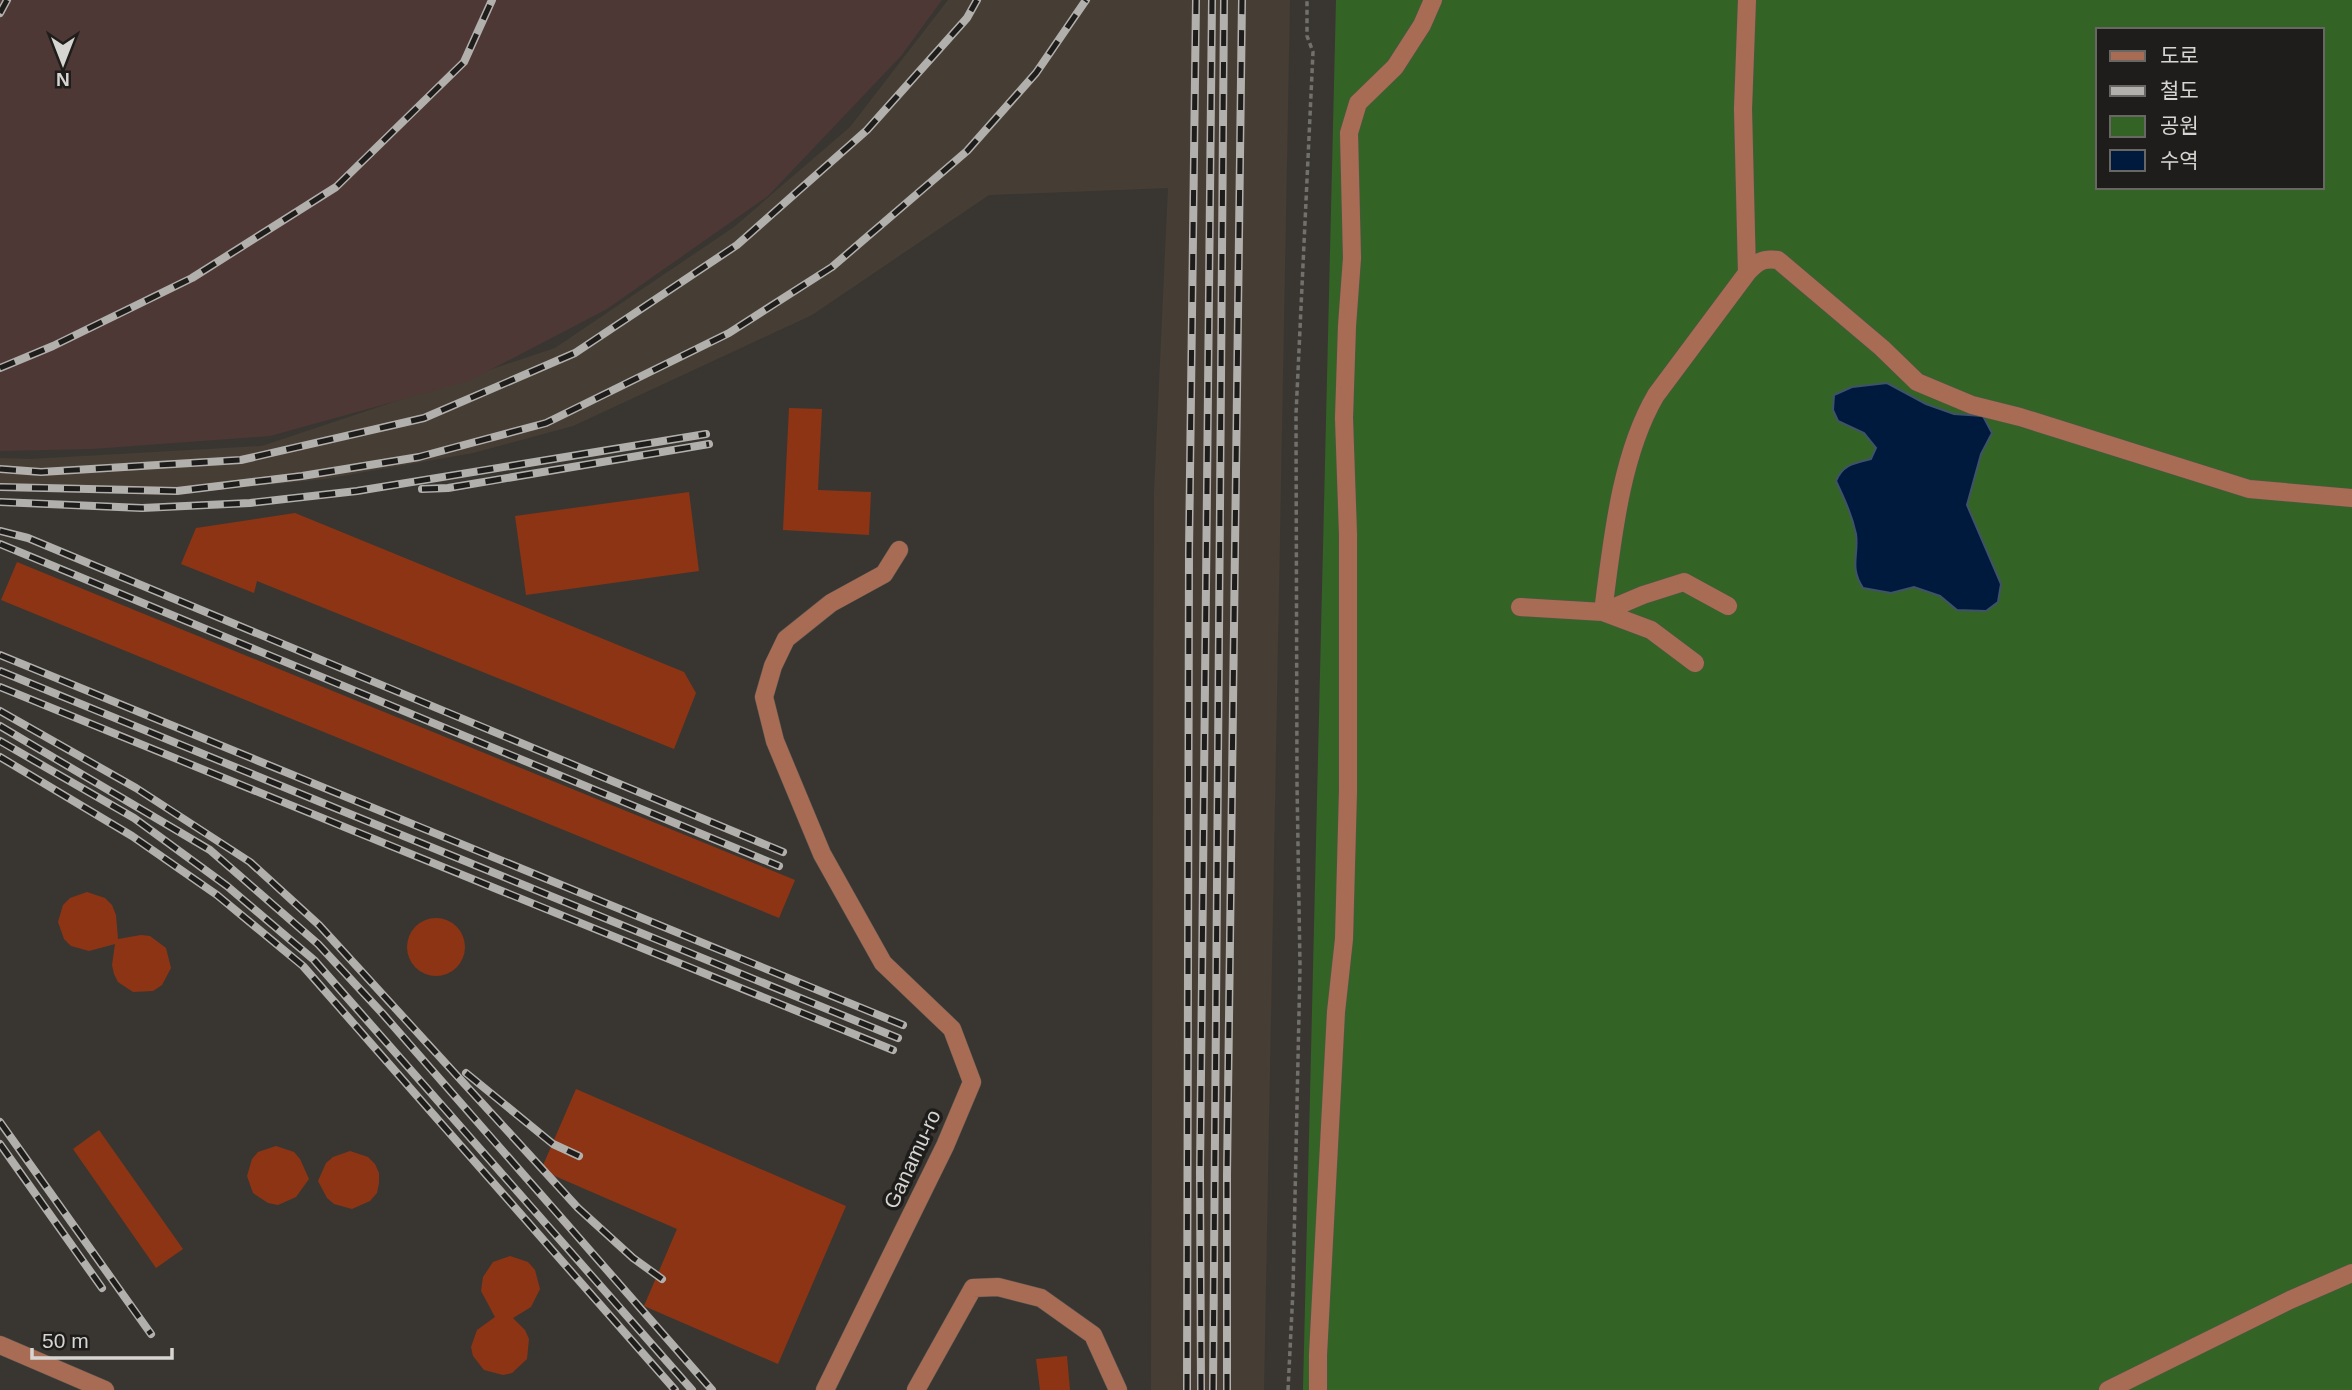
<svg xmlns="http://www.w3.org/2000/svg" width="2352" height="1390" viewBox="0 0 2352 1390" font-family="Arial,'Noto Sans KR',sans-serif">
  <rect width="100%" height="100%" fill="#393631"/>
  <path fill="#463e35" d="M948,0h342l-26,1390h-113l3,-897 14,-305 -179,7 -177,120 -239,111 -100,27 -148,26 -127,13 -60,1 -138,-7v-28l31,1 231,-13 293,-98 179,-121 116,-100z"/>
  <path fill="#4d3836" d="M0,0h942l-41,56 -133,140 -161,113 -138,72 -199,55 -178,13 -92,2z"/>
  <path fill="#336425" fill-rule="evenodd" d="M1336,0h1016v1390h-1049zM2098,30h224v157h-224z"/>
  <path fill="#001a3e" stroke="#40526a" stroke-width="2" d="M1887,383l39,21 28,10 29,2 9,17 -11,21 -14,51 34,79 -3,18 -12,9 -29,-1 -17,-14 -26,-9 -23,6 -28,-5c-14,-21 -4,-33 -7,-54 -4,-19 -12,-36 -20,-53 7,-17 19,-18 35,-22l5,-11 -12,-15 -26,-12 -5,-11 1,-15 18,-8z"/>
  <path fill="#8d3415" d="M789,408l33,1 -4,81 53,2 -2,43 -86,-5z
    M689,492l10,79 -173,24 -11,-79z
    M295,513l389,159 12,21 -22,56 -417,-168 -3,12 -73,-29 15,-36z
    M17,562l778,318 -16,38 -778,-318z
    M87,892l18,6 7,7 4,10 2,24 23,-4 9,1 16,12 5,20 -9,17 -9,6 -20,1 -15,-10 -4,-8 -2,-9 3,-21 -26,7 -18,-5 -7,-7 -6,-17 5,-17 7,-7z
    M407 947a29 29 0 1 1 58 0a29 29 0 1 1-58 0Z
    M576,1089l270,117 -68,158 -134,-58 33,-77 -136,-59z
    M99,1130l84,119 -27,19 -83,-119z
    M276,1146l18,6 6,7 9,20 -13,18 -18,8 -10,-2 -15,-10 -6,-17 5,-17 6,-7z
    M350,1151l18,6 7,7 4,9v10l-2,10 -7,8 -18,8 -18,-5 -7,-6 -9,-17 8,-18 7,-6z
    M510,1256l18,6 7,8 5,19 -9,18 -18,11 12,12 4,9 -2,20 -15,14 -9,2 -19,-5 -11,-14 -2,-9 6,-17 18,-13 -14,-26 2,-14 10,-15z
    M1067,1356l3,34h-30l-4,-31z"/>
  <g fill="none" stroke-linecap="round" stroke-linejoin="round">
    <defs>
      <path id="minor" d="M1747,273l-4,-164 4,-109
        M1520,607l83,5 40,-17 41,-13 44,24
        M1695,663l-44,-33 -48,-18c9,-69 17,-156 53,-217l91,-122c10,-11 15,-15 31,-13l104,88 35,34 55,23 48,12 229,72 103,9
        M0,1345l105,45
        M825,1390l120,-244 27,-64 -20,-53 -69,-66 -61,-109 -47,-113 -11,-44 9,-31 13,-27 45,-36 53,-29 15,-24
        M916,1390l57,-102 25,-1 43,11 52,37 25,55
        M1318,1390v-35l18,-343 8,-73 4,-148v-257l-4,-116 3,-92 5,-68 -3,-125 9,-30 37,-36 27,-42 11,-25
        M2108,1390l182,-90 62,-27"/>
    </defs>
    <use href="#minor" stroke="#55534e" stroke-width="19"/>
    <path stroke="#72706b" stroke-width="3.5" stroke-dasharray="5 3.5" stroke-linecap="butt" d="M1288,1390l5,-100 7,-324 -3,-182 -1,-370 17,-362 -6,-16v-36"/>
    <use href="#minor" stroke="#a86c54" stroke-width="18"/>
    <defs>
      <path id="rail" d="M0,13l7,-13
        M0,368l53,-22 139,-68 144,-91 128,-125 28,-62
        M0,469l41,3 200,-12 183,-42 151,-65 162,-108 130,-115 100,-112 10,-18
        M0,487l177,4 125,-15 117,-19 127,-34 183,-90 103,-66 135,-116 69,-78 50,-73
        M422,489l26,-1 261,-44
        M0,502l142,6 108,-5 107,-12 349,-57
        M0,531l28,7 755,314
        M0,544l779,322
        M0,655l903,370
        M0,671l898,367
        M0,687l893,363
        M0,711l136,77 114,74 69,63 259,283 55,50 29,21
        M0,726l210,124 108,94 64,69 330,377
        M0,741l134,77 93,68 87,74 378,430
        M0,757l132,79 85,59 86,71 372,424
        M466,1073l87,71 26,12
        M0,1122l151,212
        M0,1144l102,144
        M1187,1390l2,-838 7,-552
        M1201,1390l-1,-218 12,-1172
        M1213,1390l11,-1390
        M1227,1390v-215l15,-1175"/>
    </defs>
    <use href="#rail" stroke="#b2b0ac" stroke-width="8"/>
    <use href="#rail" stroke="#1f1d1b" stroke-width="5" stroke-dasharray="16" stroke-linecap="butt"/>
  </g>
  <g text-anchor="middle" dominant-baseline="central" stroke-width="7" stroke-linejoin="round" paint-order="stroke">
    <g font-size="21" fill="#d7d5d2" stroke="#1f1d1b">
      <text transform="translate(912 1159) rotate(-65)">Ganamu-ro</text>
    </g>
  </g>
  <rect x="2096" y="28" width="228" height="161" fill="#1f1d1b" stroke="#696764" stroke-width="2"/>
  <rect x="2110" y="51" width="35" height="10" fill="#a86c54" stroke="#696764" stroke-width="2"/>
  <text x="2160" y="63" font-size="21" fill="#d7d5d2">도로</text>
  <rect x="2110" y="86" width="35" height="10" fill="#b2b0ac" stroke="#696764" stroke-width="2"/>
  <text x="2160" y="98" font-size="21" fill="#d7d5d2">철도</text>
  <rect x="2110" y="116" width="35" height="21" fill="#336425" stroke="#696764" stroke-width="2"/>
  <text x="2160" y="133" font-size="21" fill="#d7d5d2">공원</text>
  <rect x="2110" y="150" width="35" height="21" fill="#001a3e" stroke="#696764" stroke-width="2"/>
  <text x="2160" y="168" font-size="21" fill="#d7d5d2">수역</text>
  <g transform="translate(63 63) rotate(180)" stroke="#1f1d1b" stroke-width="5" paint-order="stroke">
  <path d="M0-5L12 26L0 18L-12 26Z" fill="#d7d5d2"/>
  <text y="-10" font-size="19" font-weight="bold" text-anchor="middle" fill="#d7d5d2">N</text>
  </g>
  <path d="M32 1348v10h140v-10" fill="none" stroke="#d7d5d2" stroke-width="3.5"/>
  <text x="42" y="1348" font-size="21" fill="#d7d5d2" stroke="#1f1d1b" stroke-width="5" paint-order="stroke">50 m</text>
</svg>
